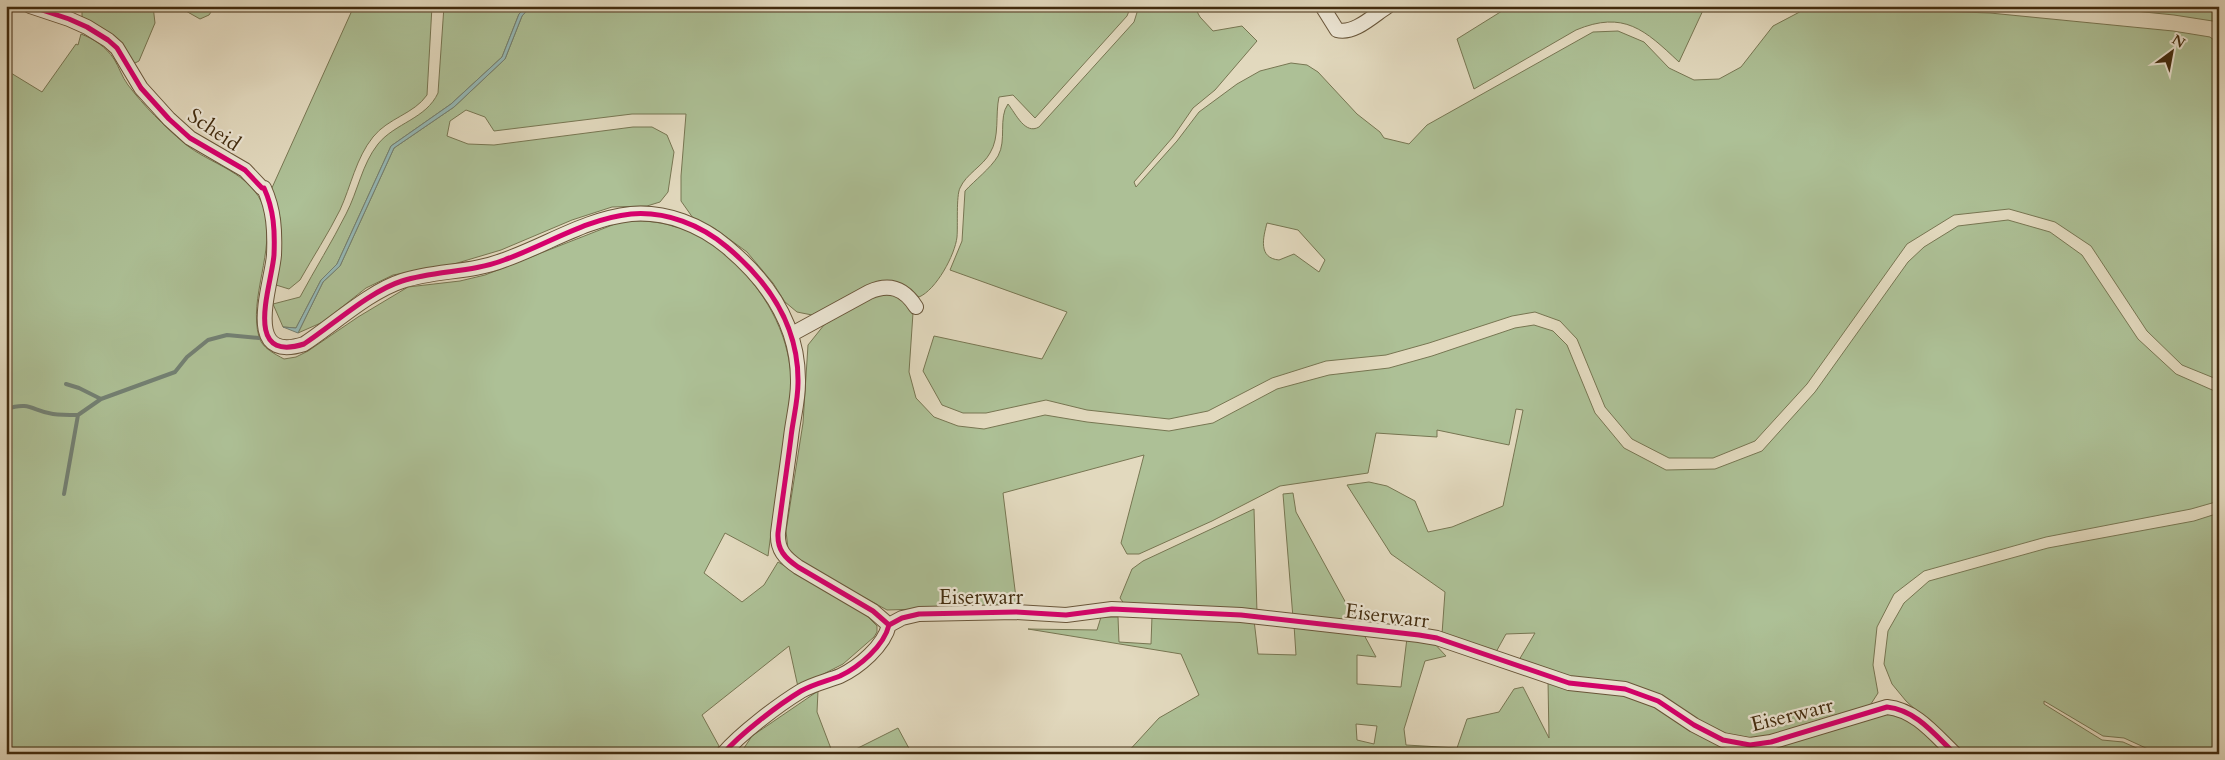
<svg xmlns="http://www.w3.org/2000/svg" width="2225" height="760" viewBox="0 0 2225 760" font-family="Cardo,serif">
  <rect width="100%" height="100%" fill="#e2d9be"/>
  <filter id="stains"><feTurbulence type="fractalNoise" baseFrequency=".004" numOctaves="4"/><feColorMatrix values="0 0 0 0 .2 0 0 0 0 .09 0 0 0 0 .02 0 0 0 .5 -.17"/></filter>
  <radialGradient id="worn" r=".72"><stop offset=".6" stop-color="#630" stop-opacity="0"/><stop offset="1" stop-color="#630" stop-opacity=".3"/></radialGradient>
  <path fill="#adc096" stroke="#777652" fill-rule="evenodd" d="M82,6h71l2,17 -16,38 -6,3c-14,-25 -26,-33 -51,-45z
    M177,6h38l-6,9 -9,4z
    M354,6h78l-5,89c-13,19 -39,23 -54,42 -17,21 -22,49 -33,73 -12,24 -27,47 -40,70l-11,9 -13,-4 5,-41 -1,-26 -9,-28z
    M444,6h83l-8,8 -17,43 -51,47 -60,42 -54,118 -16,16 -25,48 -13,-1 -10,-23 27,-7c15,-28 32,-55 46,-83 12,-23 16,-50 32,-70 17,-21 48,-25 60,-51z
    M531,6h600l-4,10 -92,102 -22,-23 -14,2c-4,18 1,40 -9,56 -7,13 -24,21 -30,35 -4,8 -2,38 -3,49 -2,18 -21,53 -38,60l-20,-13 -20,-3 -67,34 -15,-3 -12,-10 -12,-19 -26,-31 -33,-24 -21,-10 -12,-17v-25l5,-62h-54l-138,17 -9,-14 -19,-7 -16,11 -3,15 21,8 26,1 139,-18h19l15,8 7,17 -6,40 -8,10 -13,4 -35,1 -40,13 -71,30 -47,14 -61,11 -27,13 -43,34 -25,11 25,-51 17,-16 54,-118 60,-41 51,-48 17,-43z
    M1139,6h55l6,11 13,14 29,-5 15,15 -42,49 -22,18 -20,29 -39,45 2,5 41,-46 22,-29 38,-28 23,-13 31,-8 16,2 11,7 39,42 23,18 4,6 25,6 18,-19 166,-93 25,-1 26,11 25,26 25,12 25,-1 22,-12 32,-41 38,-20h68l27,4 84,3 183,18 37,6 9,7v336l-37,-15 -35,-34 -56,-85 -36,-24 -46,-13 -55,6 -47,29 -100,140 -52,57 -42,17h-44l-37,-19 -27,-32 -28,-68 -17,-18 -25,-9 -23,4 -83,27 -43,12 -60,6 -54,17 -64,33 -39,8 -82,-9 -41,-10 -60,13h-23l-21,-8 -19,-34 11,-35 108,23 25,-47 -117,-42 12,-29 3,-50c10,-11 25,-22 33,-35 9,-16 0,-38 10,-52 8,10 17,31 31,23l95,-105zM1267,223l31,7 27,30 -6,12 -25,-18 -15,6c-21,-2 -16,-22 -12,-37z
    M1510,6h195l-26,56c-34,-32 -55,-52 -103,-32l-102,59 -17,-50z
    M2085,6h134v16l-45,-7z
    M81,34c13,5 25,13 33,25 5,8 8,18 14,26 16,21 36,41 56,58 26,22 69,29 80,66 12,41 -16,89 -5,128 3,11 16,17 25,22l12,-2 12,-6 50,-34 50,-30 52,-6 25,-6 135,-53c40,-5 79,8 109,35 34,32 60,74 62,122 0,27 -5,53 -9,79 -5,33 -10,66 -14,98l-43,-23 -21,40 38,29 22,-17 14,-23 84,49 15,15v6l-3,5 -31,27 -45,23 -9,-41 -87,69 17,31 -5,8h-708v-684l36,22 34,-48 2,1z
    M2008,220l42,12 32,23 56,84 38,35 43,19v108l-28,8 -145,28 -122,34 -30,23 -17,33 -4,38 5,28 -9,14 -99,30 -21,2 -20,-4 -108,-52 -54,-7 -48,-16 16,-27 -29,1 -10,18 -54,-18 3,-42 -54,-38 -44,-69 22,-3 18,4 28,15 13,31 24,-5 51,-21 20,-96 -7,-1 -7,36 -72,-15v7l-61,-4 -8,40 -88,13 -68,35 -73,33h-12l-6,-11 23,-88 -141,38 14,113 -130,4 -87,-48 -12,-13 -2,-18 17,-108 5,-78 16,-20 51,-31 16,-2 12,6 10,15 -4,59 7,26 18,19 24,9 26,3 61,-14 42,7 82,9 44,-8 64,-34 52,-14 60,-7 43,-12 83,-28 19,-3 19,6 14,14 28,68 29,35 42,22 49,-1 47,-18 53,-59 93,-130 16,-15 34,-21z
    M1293,493l3,19 62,113 -65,-7 -10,-124z
    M1254,509l3,104 -132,-8 -5,-7 12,-29 11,-8z
    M2219,513v241h-60l-35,-16 -21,-2 -59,-35v3l58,36 21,2 27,12h-186l-58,-53 -14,-17 -8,-20 4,-33 16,-28 25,-22 119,-33 146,-27z
    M1152,616l102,4 4,34 38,1 -2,-30 69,8 13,24 -19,-2v29l44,3 6,-49 25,3 14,15 -21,5 -21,68 2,16 51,3 10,-29 32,-7 15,-23 9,-2 26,51 -1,-57 78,13 29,11 70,39 166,-32 13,3 45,39h-823l33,-36 40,-23 -18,-41 -153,-25 69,1 4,-13h17l1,25 32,2zM1356,724l21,2 -3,18 -17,-4z
    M818,691l-1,21 16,42h-93l12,-18z
    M898,728l14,26h-66z"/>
  <path fill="#95b9b7" stroke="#738073" d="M527,6h4l-9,10 -17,43 -51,48 -60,41 -54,118 -17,16 -25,51 -15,-6 13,1 25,-48 16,-16 54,-118 60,-42 51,-47 17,-43z"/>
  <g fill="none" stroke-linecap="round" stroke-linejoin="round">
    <path stroke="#738073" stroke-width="4" d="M66,384l13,4 22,11
      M6,409c25,-8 26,2 47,5 8,1 17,1 25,1
      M64,494l14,-79 23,-16 74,-27 12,-15 21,-17 19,-5 32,3"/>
    <defs>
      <path id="minor" d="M30,6l39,13 18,8 21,13 9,8 24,40 28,31 21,19 55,32 17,18h2c10,22 11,43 10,67 -2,29 -33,109 30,89 29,-19 66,-53 98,-63 33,-11 69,-8 102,-21 43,-15 81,-41 127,-46 35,-3 70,11 96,33 42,35 72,80 71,136 0,18 -5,36 -7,54 -4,32 -9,64 -13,96 -1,17 7,25 20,34l75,44 16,14
        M1322,6l15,24c17,5 37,-15 51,-24
        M792,334l77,-42c20,-9 35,-4 47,15
        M889,625l13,-7 17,-4 97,-2 50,3 46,-6 129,6 178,20 18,3 132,45 56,6 33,12 36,24 29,15 27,5 21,-3 116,-35c29,3 48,28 68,47
        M723,754c17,-20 55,-49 78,-63 12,-7 26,-10 39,-15 19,-9 44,-30 49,-51"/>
    </defs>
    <use href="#minor" stroke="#69563a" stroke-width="16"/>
    <use href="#minor" stroke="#ece6d5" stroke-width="14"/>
    <defs>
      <path id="cycleway" d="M30,6l39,13 18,8 21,13 9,8 24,40 28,31 21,19 55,32 17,18h2c10,22 11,43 10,67 -2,29 -33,109 30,89 29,-19 66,-53 98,-63 33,-11 69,-8 102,-21 43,-15 81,-41 127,-46 35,-3 70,11 96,33 42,35 72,80 71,136 0,18 -5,36 -7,54 -4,32 -9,64 -13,96 -1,17 7,25 20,34l75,44 16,14
        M889,625l13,-7 17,-4 97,-2 50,3 46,-6 129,6 178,20 18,3 132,45 56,6 33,12 36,24 29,15 27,5 21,-3 116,-35c29,3 48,28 68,47
        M723,754c17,-20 55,-49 78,-63 12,-7 26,-10 39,-15 19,-9 44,-30 49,-51"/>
    </defs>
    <use href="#cycleway" stroke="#ece6d5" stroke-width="8"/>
    <use href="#cycleway" stroke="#d6006c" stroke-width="5"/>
  </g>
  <g text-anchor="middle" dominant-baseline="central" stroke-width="4.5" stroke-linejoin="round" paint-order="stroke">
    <g font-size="21" fill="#412b0e" stroke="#ece6d5">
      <text transform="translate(214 130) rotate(34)">Scheid</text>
      <text x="981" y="597">Eiserwarr</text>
      <text transform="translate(1387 616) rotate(7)">Eiserwarr</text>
      <text transform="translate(1792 715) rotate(-14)">Eiserwarr</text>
    </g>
  </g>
  <rect width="2225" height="760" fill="none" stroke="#e2d9be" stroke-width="25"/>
  <rect x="8" y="8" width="2210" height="745" fill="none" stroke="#412b0e" stroke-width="2.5"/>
  <rect x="12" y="12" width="2200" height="735" fill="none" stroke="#412b0e"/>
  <g transform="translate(2172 52) rotate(32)" stroke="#ece6d5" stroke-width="4" paint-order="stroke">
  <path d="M0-4L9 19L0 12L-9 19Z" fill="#412b0e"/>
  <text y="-8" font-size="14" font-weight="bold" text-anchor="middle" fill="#412b0e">N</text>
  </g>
  <rect width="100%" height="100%" filter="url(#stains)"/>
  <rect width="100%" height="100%" fill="url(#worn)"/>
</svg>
